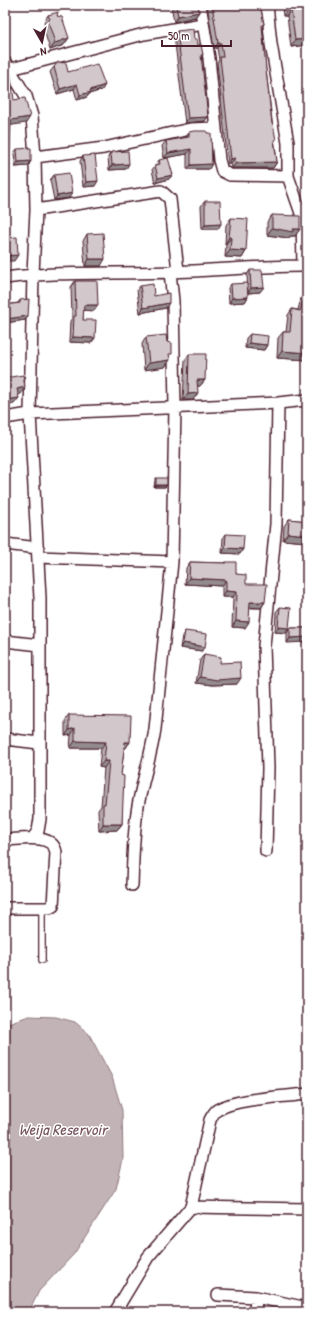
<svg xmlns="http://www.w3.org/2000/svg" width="312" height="1317" viewBox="0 0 312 1317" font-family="'Patrick Hand',sans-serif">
  <rect width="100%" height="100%" fill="#fff"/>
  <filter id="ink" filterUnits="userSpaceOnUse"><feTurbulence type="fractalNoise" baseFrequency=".025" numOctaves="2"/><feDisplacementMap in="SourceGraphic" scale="8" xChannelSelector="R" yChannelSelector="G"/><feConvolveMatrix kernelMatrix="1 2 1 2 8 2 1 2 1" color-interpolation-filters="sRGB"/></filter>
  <g filter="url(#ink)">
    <path fill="#c1b3b6" stroke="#91787e" d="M29,1016l27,1 19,5 14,12 23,43 10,33 1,49 -7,30 -42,65 -35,37 -10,21h-24v-288z"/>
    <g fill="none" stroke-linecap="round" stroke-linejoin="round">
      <defs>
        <path id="service" d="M42,908v52"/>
        <path id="minor" d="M200,5l9,53 10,102 3,11 8,4 58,1
          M5,62l21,34 6,20 3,41 1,53 -3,64 -3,140 10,184v221l-2,12 -5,7
          M11,69l133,-35 59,-10
          M35,157l69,-9 86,-19 26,-1
          M36,210l125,-19 9,8 8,72
          M5,278c54,-7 110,-4 164,-6 45,-1 90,-6 134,-6l-1,-50 -14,-40v-33l-17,-99 -4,-39
          M5,418l25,-4 248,-11 29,-3
          M5,544l33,4
          M38,557l134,5
          M5,641l35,4
          M5,739l34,4
          M5,840c15,0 47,-8 51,12l-3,54 -4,2h-44
          M266,851l2,-83 -4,-122 12,-122 2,-121
          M132,885c1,-24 1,-48 5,-73 4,-28 14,-55 18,-83l17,-167 3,-155 -2,-106 -3,-29
          M191,1207l116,2
          M218,1295l38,2 51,11
          M115,1312l33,-55 43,-50 19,-87c2,-4 4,-8 7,-10 19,-12 67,-13 90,-16
          M255,1312l1,-15"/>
      </defs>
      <use href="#service" stroke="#4a1f2b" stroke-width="8"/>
      <use href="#minor" stroke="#4a1f2b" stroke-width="14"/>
      <use href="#service" stroke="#fff" stroke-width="5.5"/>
      <use href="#minor" stroke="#fff" stroke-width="11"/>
    </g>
    <path fill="#b5abaf" stroke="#4a1f2b" d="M171,5h27l1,7 -4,5 -21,5z
      M207,5h53l4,19 -2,3 4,43 11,92 -4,6h-41l-1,-4h-3l-11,-101 2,-3 -2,-12h-3z
      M284,5h23v40l-16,2 -4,-31h-4l-1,-9z
      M48,15l9,1 7,29 -14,5 -7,-23 2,-2 -1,-3z
      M177,31l17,8 9,16 -2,2 4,64 -20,2 -11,-87z
      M54,67l14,5 34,18 -13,4 -2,3 -10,3 -3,-11 -17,5 -7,-22z
      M189,132l20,37h-22v-15l-23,4 -2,-12 4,-5 20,-3z
      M17,149l14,12 -3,5 -13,1 -1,-14z
      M111,152l15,17 -17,1 -1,-13z
      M83,156l12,30 -12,1 -3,-26z
      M159,160l10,19 -14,4 -3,-13z
      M54,175l15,23 -15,2 -4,-20z
      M205,201l13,28h-16l-1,-23z
      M272,215l28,14 -5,7h-5l-1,2 -22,-3v-13z
      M231,218l15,33 -4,7 -17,-1 1,-13h-1l1,-19z
      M87,234l14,32h-16l-2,-25z
      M250,270l10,22 -12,1 -1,-18z
      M75,281l23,24 -4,6 -11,-1v10l12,18 -4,5 -22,-1 1,-21 2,-3 -1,-31z
      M231,284l17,13 -3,5 -16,1 -1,-15z
      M140,286l14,10 12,12 -26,5 -3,-23z
      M306,292h1v68l-30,-2 1,-20 5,-6h3l2,-17 4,-6 6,1 3,-12z
      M20,300l8,16 -3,4 -20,3v-18l13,-2z
      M250,334l17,11 -3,5 -19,-2 1,-10z
      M146,337l23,21 -4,9 -21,3 -2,-26z
      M189,354l16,26 -5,6h-3l-4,14h-10l2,-40z
      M156,478l9,9h-11l1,-7z
      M289,519l18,2v21l-24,-2 1,-14z
      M226,534l17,15 -3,5 -18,-1 1,-15z
      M190,562l34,1 2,-1 20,22 19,18 -4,6h-11l-5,20 -13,-1 1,-30h-11v-11l-37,-2 1,-16z
      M280,607l6,26 -11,-1 1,-20z
      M290,628h17l-20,15v-10z
      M185,631l17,20 -22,-3 2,-12z
      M204,654l16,9 17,21 -24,1 -17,-2 4,-23z
      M69,715l61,27 -5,7h-1l-3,26 1,49 -5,6 -18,1 -1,-21 3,-4 3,-38 -5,-1 2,-19h-31l1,-13 -6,1v-15z"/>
    <path fill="#938b8e" stroke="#4a1f2b" d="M288,9h3l-4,7h-4z
      M199,12l-4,5 -21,5 4,-6z
      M69,38l-5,7 -14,5 5,-7z
      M307,39v6l-16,2 4,-7z
      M218,43h3l-4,5h-3z
      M77,84l-3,5 -17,5 3,-5z
      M105,85l-3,5 -13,4 -2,3 -10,3 3,-5z
      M30,117l-4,6 -19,3 4,-6z
      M208,117l-3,4 -20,2 3,-5z
      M5,149l5,1 -5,6z
      M191,149l-4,5 -23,4 4,-5z
      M235,158l-4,6h-3l3,-5z
      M31,161l-3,5 -13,1 3,-5z
      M277,162l-4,6h-41l4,-5z
      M129,164l-3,5 -17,1 3,-5z
      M212,164l-3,5h-22l4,-4z
      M173,175l-4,4 -14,4 3,-5z
      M98,181l-3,5 -12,1 3,-5z
      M72,193l-3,5 -15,2 3,-4z
      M221,224l-3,5h-16l3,-4z
      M272,228l21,1h7l-5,7h-5l-1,2 -22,-3z
      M229,237l2,1 -5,6h-1z
      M230,250l16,1 -4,7 -17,-1z
      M18,255l-4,6h-9v-5z
      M89,259h16l-4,7h-16z
      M264,287l-4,5 -12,1 3,-5z
      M248,297l-3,5 -16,1 3,-5z
      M169,303l-3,5 -26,5 3,-5z
      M84,305h14l-4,6 -14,-1z
      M28,316l-3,4 -20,3v-3l1,-1z
      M73,337l22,1 -4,5 -22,-1z
      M249,343l18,2 -3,5 -19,-2z
      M282,351l25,2v7l-30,-2z
      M170,360l-5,7 -21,3 5,-7z
      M197,380h8l-5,6h-7z
      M25,387l-4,7 -8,2 4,-7z
      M198,393l-5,7h-10l5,-6z
      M19,398l-5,6 -9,2v-4l1,-2z
      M156,485h11l-2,2h-11z
      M288,533l19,2v7l-24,-2z
      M225,548l18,1 -3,5 -18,-1z
      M189,578l37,2 -4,6 -37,-2z
      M226,591l11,1 -4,5h-11z
      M250,602h15l-4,6 -15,-1z
      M236,621l13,1 -4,6 -13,-1z
      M278,627l11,1 -3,5 -11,-1z
      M307,637v5l-20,1 3,-5z
      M183,643l22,4 -3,4 -22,-3z
      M200,677l41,1 -4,6 -24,1 -17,-2z
      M75,728l-4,7 -6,1 4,-6z
      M75,741l31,1 -5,6h-31z
      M125,742h5l-5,7 -5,-1z
      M104,761h5l-5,7 -5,-1z
      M103,824h19l-5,6 -18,1z"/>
    <path fill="#d2c7cb" stroke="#4a1f2b" d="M176,5h22l1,7 -21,4z
      M212,5h48l4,19 -2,1 4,45 6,54h1l3,16h-2l3,22 -41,1 -1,-5 -4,1 -11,-102h3l-2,-14h-3z
      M287,5h20v34l-12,1 -4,-31h-3z
      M58,12l-1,4 5,1 7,21 -14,5 -7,-22 2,-2 -2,-4z
      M193,29l1,10h3l1,6 3,-1 2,11h-2l7,62 -20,1 -11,-87z
      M58,62l8,1 2,9 29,-8 8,21 -15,5 1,2 -11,3 -3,-11 -17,5 -6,-22z
      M10,70l4,30 11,-2 5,19 -19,3 -1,30 -5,-1v-78z
      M194,131h13v2h4l1,31 -21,1v-16l-23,4 -2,-12 23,-4v-5z
      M31,148v13l-13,1 -1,-13z
      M128,151l1,13 -17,1 -1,-13z
      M95,155l3,26 -12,1 -3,-26z
      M168,158l5,17 -15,3 -3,-13 5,-1 -1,-4z
      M69,173l3,20 -15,3 -3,-21z
      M205,201h15l1,23 -16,1z
      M272,215l28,1v13h-7v3l-21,-4z
      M231,218l17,1 -2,32 -16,-1 1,-12 -2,-1z
      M103,233l2,26h-16l-2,-25z
      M17,237l1,18 -13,1v-18z
      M250,270h12l2,17 -13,1z
      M75,281h22l1,24h-14l-1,15h13l-1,18 -22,-1 1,-21h2z
      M247,283l1,14 -16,1 -1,-14z
      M153,284l1,12 15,-3v10l-26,5 -3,-22z
      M306,292h1v61l-25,-2 1,-19h7l2,-23 8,2z
      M29,299l-1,17 -22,3 -1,-14 15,-2v-3z
      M250,334l18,2 -1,9 -18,-2z
      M166,335l1,7 5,1v11h-3l1,6 -21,3 -3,-26z
      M189,354h17l-1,26h-8l1,13 -10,1z
      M23,375l2,12 -8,2 2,9 -13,2 -1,-6v-16z
      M156,478h11v7h-11z
      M289,519l18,2v14l-19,-2z
      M226,534l18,1 -1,14 -18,-1z
      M190,562l36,1v-1h10v12l10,1v9h21l-2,18h-15l-1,20 -13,-1 1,-29 -11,-1v-11l-37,-2z
      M280,607l11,1 -2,20 -11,-1z
      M290,628h17v9l-17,1z
      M185,631l22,3 -2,13 -22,-4z
      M204,654l17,3 -1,6 20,-1 1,16 -24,2 -17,-3z
      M69,715l62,1 -1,26h-5l-4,33 3,1 -2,48h-19v-20h2l4,-43h-5l2,-19 -31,-1v-13l-6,2z"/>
  </g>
  <g text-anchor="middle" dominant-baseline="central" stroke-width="3" stroke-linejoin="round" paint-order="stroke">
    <g font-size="16" font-style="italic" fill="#74535c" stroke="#fff">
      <text x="63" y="1129">Weija Reservoir</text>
    </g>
  </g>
  <rect width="312" height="1317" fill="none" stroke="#fff" stroke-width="20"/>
  <rect x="10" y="10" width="292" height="1297" fill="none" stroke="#4a1f2b" stroke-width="1.5" filter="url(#ink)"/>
  <g transform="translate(42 42) rotate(171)" stroke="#ffffff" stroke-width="3" paint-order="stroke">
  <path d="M0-3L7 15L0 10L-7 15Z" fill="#4a1f2b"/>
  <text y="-6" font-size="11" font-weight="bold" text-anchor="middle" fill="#4a1f2b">N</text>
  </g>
  <path d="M162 40v6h69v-6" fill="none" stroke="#4a1f2b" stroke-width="2"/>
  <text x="168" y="40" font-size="12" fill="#4a1f2b" stroke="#ffffff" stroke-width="3" paint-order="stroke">50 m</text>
</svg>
